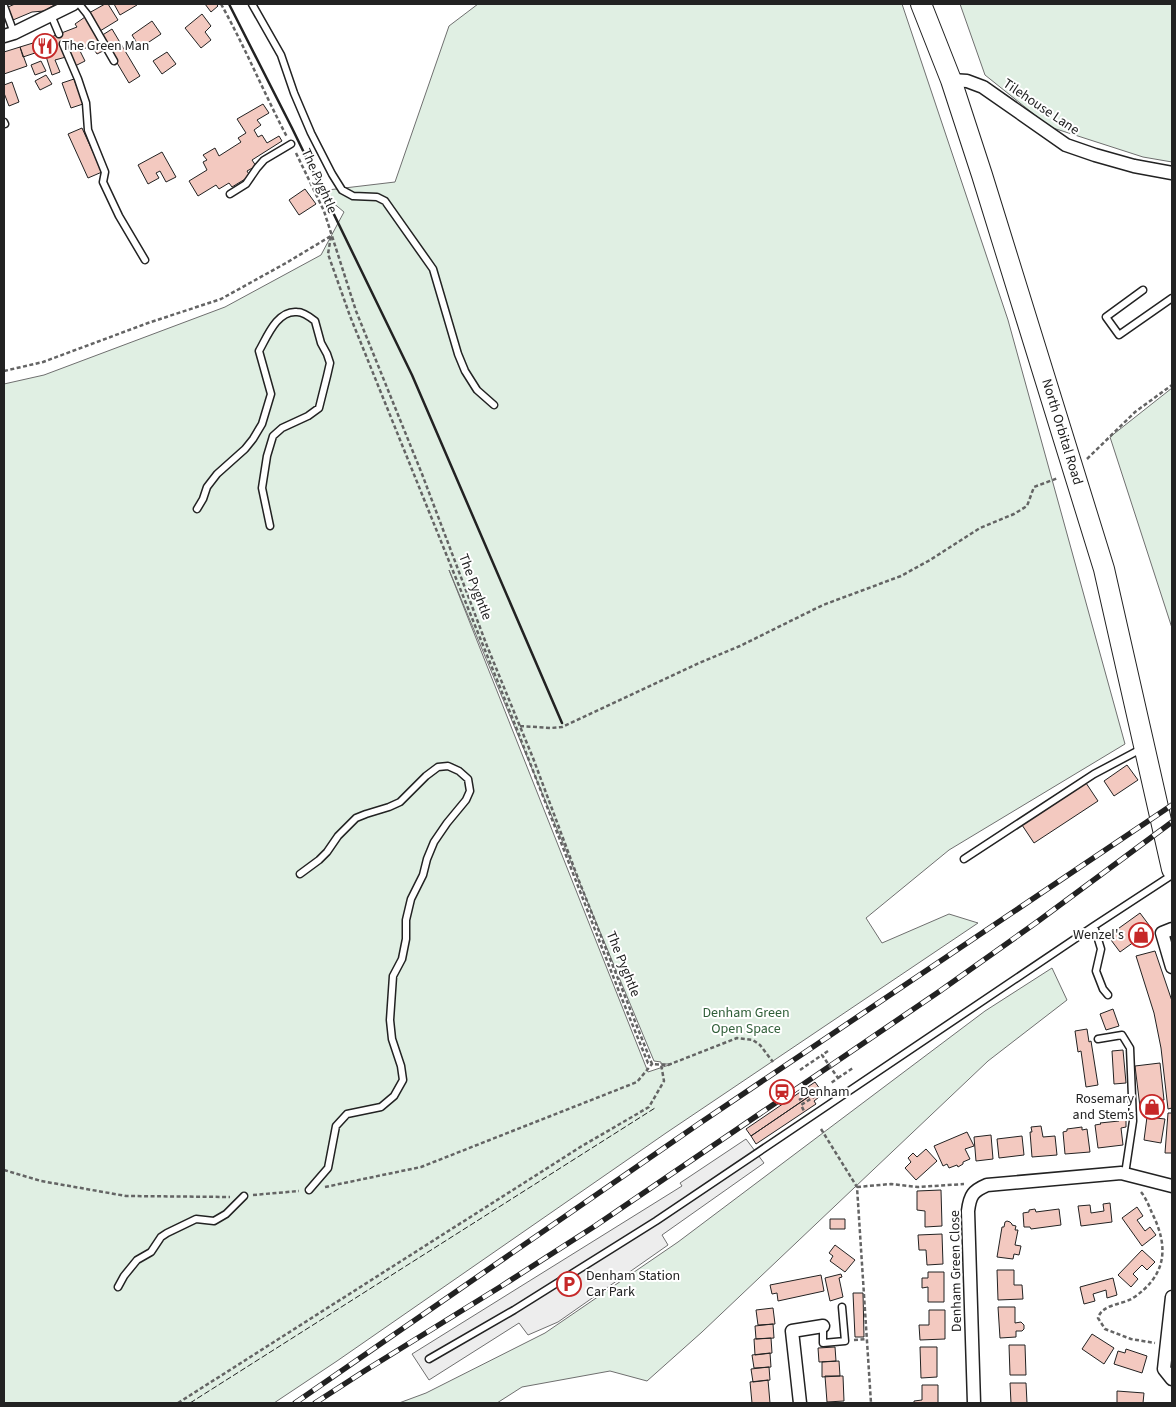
<svg xmlns="http://www.w3.org/2000/svg" width="1176" height="1407" viewBox="0 0 1176 1407" font-family="'Source Sans 3',sans-serif">
  <rect width="100%" height="100%" fill="#fff"/>
  <path fill="#e0efe3" stroke="#6f6f6f" fill-rule="evenodd" d="M478,4h424l106,316 117,424 -176,106 -83,68 16,25 67,-29 29,9 -312,210 -329,228 -63,42h-270v-1019l40,-9 181,-68 96,-52 23,-43 -25,-21 76,-9 54,-156zM449,570l205,491 7,1v2h11l-24,8z
    M960,4h212v158l-29,-5 -93,-30 -65,-52z
    M1172,388v240l-62,-191z
    M1052,968l15,32 -79,61 -286,271 -55,49 -37,-10 -88,16 -25,16h-98l27,-10 119,-60 133,-91 307,-231z"/>
  <path fill="#ededed" stroke="#6f6f6f" d="M746,1139l18,24 -102,72 6,10 -110,77 -30,13 -9,-12 -90,57 -17,-26 270,-168 -2,-3z"/>
  <path fill="#f3c9c0" stroke="#222" d="M15,4h41l-12,7 -12,1 -19,8 -5,-13z
    M105,4h3l10,16 -18,11 -11,-18z
    M114,4h23v1l-17,10z
    M205,4h11l2,2 -7,6z
    M202,14l9,12 -6,6 6,8 -10,8 -16,-20z
    M85,17l20,33 -8,4 -6,-9 -11,6 5,10 -10,5 -9,-9 -11,3 5,12 -8,3 -8,-25 -21,7 -3,-10 26,-8 31,-12 -2,-3z
    M152,21l9,13 -21,14 -8,-13z
    M112,29l28,47 -11,7 -28,-47z
    M20,47l7,19 -23,8v-22z
    M167,52l9,12 -14,10 -9,-13z
    M41,61l5,10 -11,4 -4,-10z
    M46,75l6,9 -12,6 -5,-9z
    M74,79l9,25 -12,4 -9,-25z
    M12,82l7,20 -10,4 -5,-13v-8z
    M263,104l6,9 -12,7 4,5 -7,5 4,7 4,-2 5,8 12,-7 3,5 -30,19 4,6 -9,5 3,5 -18,11 -3,-4 -10,6 -3,-4 -18,11 -9,-15 18,-11 -4,-8 4,-2 -4,-5 12,-7 4,8 22,-14 -3,-4 8,-5 -9,-14z
    M82,128l20,44 -14,6 -20,-44z
    M162,152l14,25 -10,5 -6,-11 -4,2 3,5 -11,6 -10,-19z
    M305,189l11,15 -17,11 -10,-15z
    M1127,765l11,15 -24,16 -10,-15z
    M1086,783l12,18 -64,42 -12,-18z
    M1140,913l12,16 -32,23 -12,-16z
    M1155,951l17,50v107l-4,1 -7,-61 -7,-35 -18,-57z
    M1113,1009l6,17 -13,4 -6,-16z
    M1087,1029l2,13 2,-1 7,44 -12,2 -5,-36 -3,1 -3,-21z
    M1123,1050l3,33 -12,1 -2,-33z
    M1160,1063l4,37 -8,1 2,9 -12,1v-5l-6,1 -5,-41z
    M815,1082l5,7 -69,47 -5,-7z
    M820,1089l3,5 -9,7 2,3 -60,40 -5,-8z
    M1168,1113h4v40h-7z
    M1126,1116v11l-5,1 2,17 -25,3 -3,-23 6,-1 -1,-1 19,-2v-4z
    M1147,1117l18,2 -4,24 -17,-3z
    M1041,1126l2,11 12,-1 2,19 -25,2 -2,-25h2l-1,-5z
    M1082,1127v3l5,-1 3,23 -25,2 -2,-22 4,-1v-2z
    M967,1132l7,14 -9,3 5,10 -7,3v2l-5,3 -1,-2 -8,3 -2,-4 -4,2 -9,-20z
    M991,1135l2,24 -17,2 -2,-24z
    M1022,1136l2,19 -25,3 -2,-19z
    M926,1149l11,12 -21,19 -11,-12 6,-6 -3,-4 5,-5 4,4z
    M941,1190l1,36 -17,1v-16l-8,-1v-19z
    M1110,1203l2,19 -31,4 -3,-20 12,-1 1,8 13,-2 -1,-7z
    M1137,1207l6,9 -6,4 8,11 5,-4 6,8 -14,11 -20,-28z
    M1035,1209l1,3 23,-3 2,16 -30,4 -1,-2h-6l-1,-14 6,-1v-2z
    M830,1219h15v10h-15z
    M1007,1221l3,1 2,2v1l4,1 -1,4h3l-3,15 6,1 -2,9 -5,-1 -1,5 -16,-2 5,-30h2l1,-5z
    M942,1234l1,30 -16,1 -1,-15h-7l-1,-15z
    M835,1245l20,15 -10,12 -15,-11 3,-5 -4,-3z
    M1142,1250l13,12 -8,8 -5,-5 -9,9 5,5 -7,8 -13,-12z
    M997,1270h17v15h8l1,14 -25,1z
    M928,1272h16v30h-16v-15l-6,1v-10h6z
    M841,1274l1,3 -3,1 4,19 -13,4 -5,-23z
    M821,1275l3,16 -46,10 -1,-8 -5,1 -2,-9z
    M1113,1278l4,17 -10,3 -1,-8 -13,4 2,7 -11,3 -4,-17z
    M853,1293h10l1,44h-9z
    M998,1307h17v16l6,-1 3,3v4l-2,2h-6v6l-16,1z
    M773,1308l2,16 -17,1 -2,-15z
    M929,1310h16v29l-25,1 -1,-15h10z
    M773,1324l1,14 -18,1 -1,-13z
    M1092,1334l22,14 -10,16 -22,-15z
    M771,1338l1,15 -17,2 -1,-16z
    M1009,1345h16l1,30h-16z
    M835,1347l1,14 -17,1 -1,-14z
    M920,1347h17v30l-16,1z
    M1126,1349l21,7 -5,17 -28,-9 4,-13 7,2z
    M770,1353l1,14 -17,1 -2,-13z
    M839,1361l1,15 -18,1v-15z
    M769,1367l1,13 -17,2 -2,-13z
    M825,1376h18l1,25 -17,1z
    M768,1380l2,23h-18l-2,-21z
    M1010,1383h16l1,20h-16z
    M922,1385h16v18h-24v-2l8,-1z
    M1117,1391l27,2 -1,10h-26z"/>
  <g fill="none" stroke-linecap="round" stroke-linejoin="round">
    <defs>
      <path id="lane" d="M79,4l8,10 27,47
        M252,4l29,51 13,38 17,40 21,41 10,16 11,6 24,1 8,4 48,68 25,85 7,17 12,19 17,15
        M4,6l10,27
        M51,15l8,19
        M63,44l15,35 8,24 2,27 17,42 -2,10 16,34 26,44
        M4,122l1,2
        M230,194l16,-10 11,-16 7,-8 27,-16
        M1143,290l-37,27 13,18 53,-37
        M197,509l6,-10 4,-12 10,-13 28,-25 8,-10 9,-15 9,-30 -12,-43c8,-14 18,-41 38,-39 6,0 13,5 18,9l6,22 6,11 3,9 -3,13 -8,32 -11,8 -26,12 -9,8 -6,20 -5,32 8,38
        M964,859l130,-85 49,-26
        M300,874l19,-14 8,-8 11,-16 18,-18 10,-4 23,-7 11,-5 26,-26 12,-9 10,-1 11,5 9,8 2,12 -4,9 -19,23 -13,19 -7,17 -4,16 -12,24 -5,21v19l-4,20 -9,17 -3,44 2,19 9,27 2,14 -9,16 -13,11 -34,7 -11,12 -8,42 -19,22
        M1094,926l7,23 -5,22 7,18 5,6
        M1098,1039l24,-4 8,13 3,73 -8,53
        M118,1287l6,-11 13,-16 14,-8 10,-15 6,-4 29,-14 18,2 12,-7 18,-18
        M823,1326v17l22,-2 -3,-34
        M429,1359l85,-49 142,-89 438,-295 78,-51"/>
      <path id="street" d="M4,36l10,-3 59,-29
        M951,80l16,1 16,6 83,58 29,10 39,11 38,7
        M1172,929l-10,4 10,34
        M1172,1297l-8,72 8,10
        M800,1403l-8,-72 31,-5
        M974,1403l-6,-192c2,-16 5,-20 19,-26l134,-12 51,13"/>
      <path id="primary" d="M921,4l30,76 31,95 122,394 68,300"/>
    </defs>
    <use href="#lane" stroke="#222" stroke-width="9"/>
    <use href="#street" stroke="#222" stroke-width="15"/>
    <use href="#primary" stroke="#222" stroke-width="22"/>
    <path stroke="#646464" stroke-width="2.5" stroke-dasharray="4 2.5" stroke-linecap="butt" d="M221,4c24,43 43,89 66,133
      M296,153l28,58 32,100 66,163 65,172 46,112 46,123 73,183 16,1 69,-27 16,2 7,5 13,17
      M4,371l39,-9 105,-39 73,-24 65,-36 45,-27
      M1087,459l48,-47 37,-27
      M520,726l31,2 11,-1 137,-64 41,-17 83,-41 78,-29 29,-16 50,-32 34,-14 13,-8 7,-19 24,-9
      M800,1070l22,-15
      M838,1078l15,-10
      M799,1100l18,-12 3,5 -19,12 3,6
      M821,1129l36,58 14,216
      M4,1170l37,11 85,15 104,1
      M325,1187l96,-20 216,-85 15,-18 -4,-1 -28,-69 -104,-267 -166,-411 -22,-62 3,-18
      M857,1187l34,-3 27,3 46,-3
      M1141,1192c5,6 8,14 11,21 17,34 15,62 -19,85 -11,7 -31,6 -35,20l7,11 26,10 24,4
      M253,1195l46,-4
      M854,1340l13,-1
      M178,1403l404,-257 67,-39 15,-26 -3,-17"/>
    <use href="#lane" stroke="#fff" stroke-width="6"/>
    <use href="#street" stroke="#fff" stroke-width="12"/>
    <use href="#primary" stroke="#fff" stroke-width="20"/>
    <defs>
      <path id="rail" d="M295,1403l405,-280 472,-318
        M315,1403l51,-33 134,-83 95,-61 345,-235 97,-69 135,-100"/>
    </defs>
    <use href="#rail" stroke="#222" stroke-width="5.5"/>
    <use href="#rail" stroke="#fff" stroke-width="4" stroke-dasharray="11" stroke-linecap="butt"/>
    <path stroke="#646464" stroke-width="2.5" stroke-dasharray="4 2.5" stroke-linecap="butt" d="M828,1051l-6,4 16,23 -7,5"/>
    <path stroke="#222" stroke-width="1" stroke-dasharray="6 2.5" stroke-linecap="butt" d="M190,1403l465,-295"/>
    <path stroke="#222" stroke-width="2.5" d="M229,4l63,124 120,247 150,348"/>
  </g>
  <defs>
    <symbol id="restaurant-ring" viewBox="-11 -11 22 22"><circle r="9.5" fill="#fff" stroke="#c62828" stroke-width="1.5"/><path d="M-5-6h1v4h1v-4h1v4h1v-4h1v5L-1.5 .5V6h-2V.5L-5-1ZM5-6V6H3V1.5H1.5Q1.5-4 5-6Z" fill="#c62828"/></symbol>
    <symbol id="shop-ring" viewBox="-11 -11 22 22"><circle r="9.5" fill="#fff" stroke="#c62828" stroke-width="1.5"/><path d="M-5-2.5h2.3a2.7 3.5 0 0 1 5.4 0H5L5.5 6h-11ZM-1.5-2.5h3a1.5 2.3 0 0 0-3 0Z" fill="#c62828"/></symbol>
    <symbol id="station-ring" viewBox="-11 -11 22 22"><circle r="9.5" fill="#fff" stroke="#c62828" stroke-width="1.5"/><path d="M-3-6H3Q5-6 5-4V2Q5 4 3 4L4.5 6H3L1.5 4h-3L-3 6H-4.5L-3 4Q-5 4-5 2V-4Q-5-6-3-6ZM-3.5-4v3h7v-3ZM-3.5 1v1.5H-2V1ZM2 1v1.5H3.5V1Z" fill="#c62828"/></symbol>
    <symbol id="parking-ring" viewBox="-11 -11 22 22"><circle r="9.5" fill="#fff" stroke="#c62828" stroke-width="1.5"/><path d="M-3.5-5.5H1a3.5 3.5 0 0 1 0 7H-1V5.5H-3.5ZM-1-3.4V-.6H.8a1.4 1.4 0 0 0 0-2.8Z" fill="#c62828"/></symbol>
  </defs>
  <g fill-rule="evenodd">
    <use href="#restaurant-ring" x="31" y="32" width="28" height="28"/>
    <use href="#shop-ring" x="1127" y="921" width="28" height="28"/>
    <use href="#station-ring" x="768" y="1078" width="28" height="28"/>
    <use href="#shop-ring" x="1138" y="1093" width="28" height="28"/>
    <use href="#parking-ring" x="555" y="1270" width="28" height="28"/>
  </g>
  <g text-anchor="middle" dominant-baseline="central" stroke-width="4" stroke-linejoin="round" paint-order="stroke">
    <g font-size="14" fill="#222" stroke="#fff" text-anchor="start">
      <text x="62" y="46">The Green Man</text>
      <text x="1124" y="935" text-anchor="end">Wenzel's</text>
      <text x="800" y="1092">Denham</text>
      <text x="1134" y="1099" text-anchor="end">Rosemary<tspan x="1134" dy="16">and Stems</tspan></text>
      <text x="586" y="1276">Denham Station<tspan x="586" dy="16">Car Park</tspan></text>
    </g>
    <g font-size="14" fill="#222" stroke="#fff">
      <text transform="translate(1041 107) rotate(34)">Tilehouse Lane</text>
      <text transform="translate(319 181) rotate(66)">The Pyghtle</text>
      <text transform="translate(1062 432) rotate(73)">North Orbital Road</text>
      <text transform="translate(475 587) rotate(69)">The Pyghtle</text>
      <text transform="translate(623 964) rotate(68)">The Pyghtle</text>
      <text transform="translate(956 1271) rotate(-91)">Denham Green Close</text>
    </g>
    <g font-size="14" fill="#2f5e38" stroke="#fff">
      <text x="746" y="1013">Denham Green<tspan x="746" dy="16">Open Space</tspan></text>
    </g>
  </g>
  <rect width="1176" height="1407" fill="none" stroke="#222222" stroke-width="10"/>
</svg>
